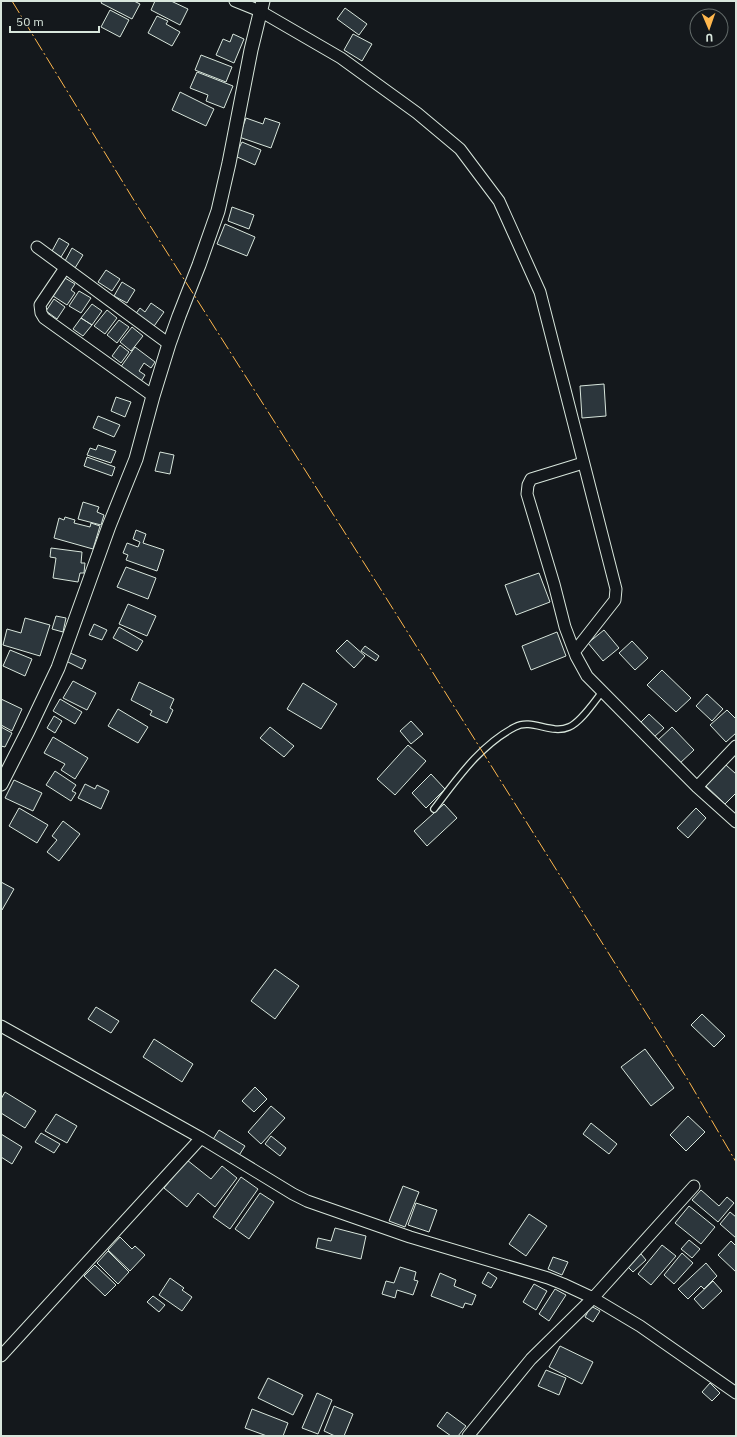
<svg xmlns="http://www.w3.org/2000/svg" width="737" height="1437" viewBox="0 0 737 1437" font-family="'IBM Plex Sans',sans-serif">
  <rect width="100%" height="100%" fill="#14181c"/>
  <path fill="#2c363c" stroke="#d8e6dc" d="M102,1h32l6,3 -8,15 -31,-16z
    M155,1h16l17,8 -8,16 -29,-15z
    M345,8l22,16 -8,11 -22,-16z
    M110,10l19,10 -9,17 -19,-10z
    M157,16l11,5 -2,3 14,8 -8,14 -24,-13z
    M233,34l11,5 -10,24 -18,-8 7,-16 7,3z
    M353,34l19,10 -10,17 -18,-11z
    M201,55l31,12 -6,15 -31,-12z
    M197,72l36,14 -9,22 -18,-7 2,-6 -18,-7z
    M180,92l34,17 -8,17 -34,-16z
    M246,118l17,6 2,-6 15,5 -9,25 -32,-11z
    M242,142l19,8 -6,15 -20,-9z
    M232,207l22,8 -5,14 -21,-8z
    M225,224l30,13 -8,19 -30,-12z
    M59,238l10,6 -8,13 -9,-6z
    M72,248l11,7 -8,13 -10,-7z
    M106,270l14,9 -8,12 -14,-9z
    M65,278l10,6 -4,6 4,3 -8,12 -14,-9z
    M122,282l13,8 -8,13 -13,-7z
    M79,291l12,7 -10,15 -12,-7z
    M54,299l11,8 -8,12 -11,-8z
    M151,303l13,9 -12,17 -18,-13 6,-8 5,4z
    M92,304l10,7 -10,14 -11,-7z
    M107,310l10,8 -12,16 -11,-8z
    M81,318l11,7 -9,11 -10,-7z
    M119,320l10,7 -12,16 -10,-8z
    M132,327l11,9 -12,15 -11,-9z
    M120,345l9,7 -8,11 -9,-7z
    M135,347l20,15 -4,6 -7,-5 -5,8 6,4 -5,8 -20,-15z
    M604,384l2,32 -24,2 -2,-32z
    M116,397l15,5 -6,15 -14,-6z
    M98,416l22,9 -6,12 -21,-9z
    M98,445l18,6 -5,12 -24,-8 3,-7 6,2z
    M160,452l14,3 -4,19 -15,-3z
    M87,457l28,10 -3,9 -28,-10z
    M83,502l16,5 -2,5 7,3 -3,10 -23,-6z
    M65,517l10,3 -1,3 16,4 1,-4 9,3 -7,23 -39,-11 5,-20 5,2z
    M136,530l10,4 -3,9 21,7 -7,21 -31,-11 2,-5 -5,-2 4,-10 11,4 2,-5 -7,-3z
    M51,548l31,4 -1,11h4l-1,10h-4l-2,9 -25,-4 3,-20 -6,-1z
    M126,567l30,11 -8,21 -31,-12z
    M539,573l11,29 -34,13 -11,-30z
    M128,604l28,12 -9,20 -28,-12z
    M56,616l10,2 -3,14 -11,-3z
    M25,618l25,7 -10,31 -37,-11 4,-16 14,4z
    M94,624l13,6 -5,10 -13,-5z
    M119,627l24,14 -6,10 -24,-13z
    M604,630l15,18 -16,13 -15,-18z
    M557,632l9,24 -35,14 -9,-24z
    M347,640l18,16 -11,12 -18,-17z
    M632,641l16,17 -13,12 -16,-17z
    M365,646l14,10 -3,5 -15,-10z
    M10,650l22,9 -7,17 -22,-10z
    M68,652l18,8 -4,9 -18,-9z
    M662,670l29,28 -15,14 -29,-27z
    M73,681l23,12 -9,17 -24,-12z
    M139,682l35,17 -4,9 3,2 -6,13 -17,-8 2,-4 -21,-11z
    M303,683l34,21 -16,25 -34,-20z
    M707,694l16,15 -11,12 -16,-15z
    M1,699l21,10 -10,22 -11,-6z
    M60,699l22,13 -7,12 -22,-13z
    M118,709l30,18 -10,16 -30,-17z
    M727,710l9,9v14l-10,9 -16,-17z
    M649,714l15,14 -10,9 -14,-14z
    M54,716l8,5 -7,12 -8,-5z
    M411,721l12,13 -12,10 -11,-13z
    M1,727l11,6 -7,14 -4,-1z
    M270,727l24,19 -10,11 -24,-19z
    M672,727l22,23 -15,14 -22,-23z
    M53,737l35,21 -13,21 -14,-9 4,-6 -21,-11z
    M408,745l18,16 -31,34 -18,-16z
    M726,765l10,9v19l-11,11 -19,-18z
    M55,771l21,14 -4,6 4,2 -5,8 -25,-16z
    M431,774l14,15 -19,19 -14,-15z
    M14,780l28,13 -9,18 -28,-13z
    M85,784l10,5 2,-4 12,6 -8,18 -23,-11z
    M444,804l13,14 -30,28 -13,-15z
    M19,808l29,17 -11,18 -28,-17z
    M696,808l10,10 -18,20 -11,-10z
    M63,821l17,13 -21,27 -12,-9 10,-12 -5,-4z
    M1,882l13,7 -12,21 -1,-1z
    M275,969l24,17 -24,33 -24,-18z
    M96,1007l23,14 -8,12 -23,-14z
    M702,1014l23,22 -11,11 -23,-22z
    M154,1039l39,25 -11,18 -39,-25z
    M645,1049l29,39 -23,18 -30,-39z
    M255,1087l12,12 -13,13 -12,-11z
    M5,1092l31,19 -11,17 -24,-15v-14z
    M271,1106l14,12 -24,26 -13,-12z
    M56,1114l21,12 -10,17 -22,-12z
    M688,1116l17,16 -19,19 -16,-16z
    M591,1123l26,21 -8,10 -26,-20z
    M219,1130l26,16 -7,11 -26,-16z
    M41,1133l19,11 -6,9 -19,-11z
    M1,1134l21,13 -10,17 -11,-7z
    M271,1136l15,12 -6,8 -15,-12z
    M187,1160l24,19 11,-13 15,12 -22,29 -17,-14 -11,14 -23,-19z
    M241,1177l17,12 -28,40 -17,-12z
    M403,1186l16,6 -14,35 -16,-6z
    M701,1190l18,16 8,-9 7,6 -16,19 -26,-22z
    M260,1193l14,9 -25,37 -14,-10z
    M416,1203l21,7 -8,22 -21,-7z
    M689,1206l26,21 -14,17 -26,-21z
    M730,1212l6,5v21l-16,-14z
    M529,1214l18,12 -21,30 -17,-12z
    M335,1228l31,8 -5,23 -45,-11 2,-10 13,3z
    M120,1237l12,12 3,-3 10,9 -15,16 -22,-21z
    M689,1240l11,9 -8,9 -11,-9z
    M731,1241l5,5v26l-18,-17z
    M662,1245l14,11 -25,29 -13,-11z
    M108,1251l21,21 -11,12 -21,-21z
    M682,1253l11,10 -19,21 -10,-9z
    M641,1254l5,6 -13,12 -6,-6z
    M553,1257l15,5 -6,13 -14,-6z
    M706,1263l11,13 -13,13 -3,-3 -13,13 -10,-10z
    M95,1265l21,20 -11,11 -21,-20z
    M400,1267l16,5 -2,8 4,1 -5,14 -16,-5 -2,8 -13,-4 4,-13 8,2z
    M488,1272l9,6 -6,10 -9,-5z
    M440,1273l16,7 -2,6 22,9 -4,10 -7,-2 -2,5 -32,-12z
    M170,1278l14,10 -2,2 10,7 -10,14 -23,-16z
    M713,1281l9,10 -19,18 -9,-10z
    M534,1284l13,7 -11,19 -13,-8z
    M555,1289l11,6 -17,26 -10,-7z
    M153,1296l12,9 -6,7 -12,-10z
    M591,1306l9,5 -7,11 -8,-5z
    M560,1346l33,16 -11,22 -33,-17z
    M546,1370l20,8 -7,17 -21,-9z
    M268,1378l35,17 -10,20 -35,-17z
    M710,1383l10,10 -8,8 -10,-9z
    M317,1393l15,7 -14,34 -16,-6z
    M334,1406l19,8 -9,22h-9l-11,-5z
    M252,1409l36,14 -5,13h-16l-22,-8z
    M447,1412l19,14 -8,10h-7l-14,-10z"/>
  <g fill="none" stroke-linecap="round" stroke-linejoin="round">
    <defs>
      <path id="service" d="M434,809c23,-30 46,-64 81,-82 17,-9 36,8 54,0 12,-5 25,-25 33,-35"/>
      <path id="minor" d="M235,1l25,10 81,47 76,55 43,36 39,52 41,91 76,297 -1,11 -40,51
        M37,247l132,97
        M65,268l-25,37 1,8 3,5 109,78
        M583,463l-52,16 -3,6 -1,9 27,90 11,43 11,29 11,20 110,111 39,35
        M697,787l39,-41
        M1,1026l200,112 92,56 14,7 103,36 138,41 15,6 30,14 47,28 96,67
        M1,1356l200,-218
        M468,1436l63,-77 62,-61 101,-112"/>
      <path id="tertiary" d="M1,784l27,-53 30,-63 51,-142 27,-67 17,-63 16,-52 10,-28 20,-51 19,-54 11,-48 22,-113 12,-49"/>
    </defs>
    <use href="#service" stroke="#d8e6dc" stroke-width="8"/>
    <use href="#minor" stroke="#d8e6dc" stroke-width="13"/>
    <use href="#tertiary" stroke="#d8e6dc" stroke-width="15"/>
    <use href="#service" stroke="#14181c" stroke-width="5.5"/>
    <use href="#minor" stroke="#14181c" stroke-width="11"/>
    <use href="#tertiary" stroke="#14181c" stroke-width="13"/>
    <path stroke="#ffb74d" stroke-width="1" stroke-dasharray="14 3 2 3" stroke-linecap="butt" d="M12,1l123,201 243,383 310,495 48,82"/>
  </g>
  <rect width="737" height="1437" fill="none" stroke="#d8e6dc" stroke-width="4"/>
  <g transform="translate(709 28) rotate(178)"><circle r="19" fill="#14181c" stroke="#626a69"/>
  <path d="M0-3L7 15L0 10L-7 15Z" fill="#ffb74d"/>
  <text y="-6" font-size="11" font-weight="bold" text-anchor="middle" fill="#d8e6dc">U</text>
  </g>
  <path d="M10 26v6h89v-6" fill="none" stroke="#d8e6dc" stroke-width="2"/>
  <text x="16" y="26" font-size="12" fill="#d8e6dc" stroke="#14181c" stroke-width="3" paint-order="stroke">50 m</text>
</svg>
